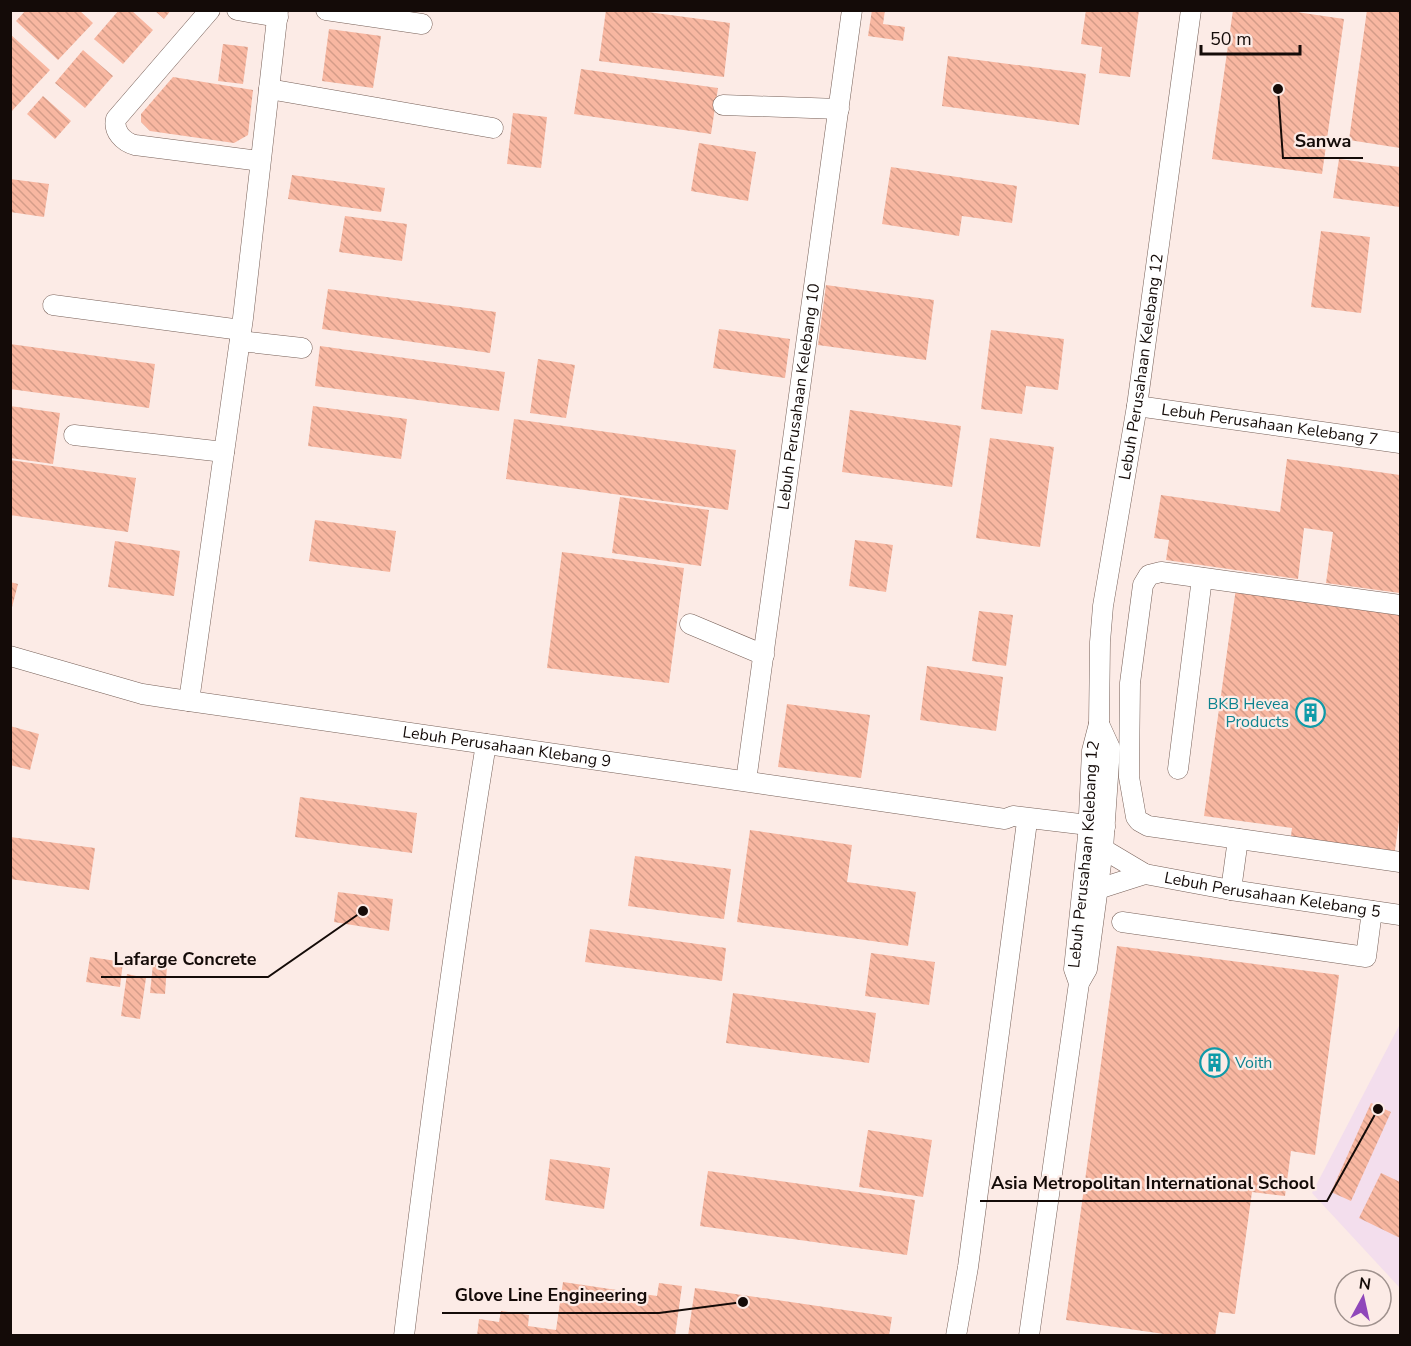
<svg xmlns="http://www.w3.org/2000/svg" width="1411" height="1346" viewBox="0 0 1411 1346" font-family="'Nunito Sans',sans-serif">
  <defs>
    <pattern id="building-back-hatch" width="6" height="6" patternUnits="userSpaceOnUse" patternTransform="scale(1.5)"><rect width="6" height="6" fill="#f8b7a1"/><path d="M-1 5l2 2M0 0l6 6M5-1l2 2" fill="none" stroke="#d49c89"/></pattern>
  </defs>
  <rect width="100%" height="100%" fill="#fcebe6"/>
  <path fill="#f3deed" d="M1400,1024v264l-88,-95z"/>
  <path fill="url(#building-back-hatch)" d="M26,10h53l14,13 -35,37 -42,-39z
    M119,10h12l22,20 -30,34 -29,-25z
    M154,10h17l-7,9z
    M606,10h27l97,13 -6,54 -125,-16z
    M872,10h13l-2,14 22,3 -2,14 -35,-5z
    M1086,10h53l-9,67 -31,-4 3,-26 -21,-3z
    M1233,10h50l61,9 -22,155 -110,-15z
    M1367,10h33v138l-51,-8z
    M329,29l52,7 -8,52 -51,-7z
    M10,34l40,36 -40,43z
    M223,44l25,3 -5,37 -25,-3z
    M83,50l30,26 -28,32 -30,-25z
    M948,56l138,18 -7,51 -137,-19z
    M581,69l137,19 -7,46 -137,-20z
    M173,77l80,13 -5,45 -14,8 -84,-12 -9,-9v-8z
    M43,96l28,25 -16,18 -28,-25z
    M513,113l34,4 -6,51 -34,-4z
    M699,143l57,9 -8,49 -57,-10z
    M1339,159l61,8v40l-67,-9z
    M891,167l126,19 -5,37 -50,-7 -3,20 -77,-12z
    M292,175l93,13 -4,24 -93,-13z
    M10,179l39,5 -5,33 -34,-5z
    M345,216l62,8 -5,37 -63,-9z
    M1321,231l49,6 -9,76 -50,-6z
    M826,285l108,15 -8,60 -108,-15z
    M328,289l168,23 -6,41 -168,-24z
    M719,329l71,10 -5,39 -72,-10z
    M991,330l73,9 -6,51 -32,-4 -4,28 -41,-5z
    M10,344l145,20 -6,44 -139,-19z
    M320,346l185,26 -6,39 -184,-25z
    M538,359l37,6 -9,53 -36,-5z
    M10,406l50,7 -7,51 -43,-6z
    M313,406l94,13 -6,40 -93,-13z
    M850,410l111,16 -9,61 -110,-15z
    M514,419l222,31 -8,60 -222,-31z
    M990,438l64,9 -14,100 -64,-9z
    M1287,459l113,16v118l-74,-10 7,-51 -29,-4 -6,51 -132,-19 3,-20 -15,-2 7,-43 119,17z
    M10,460l126,18 -8,54 -118,-17z
    M620,497l89,13 -8,56 -89,-13z
    M315,520l81,11 -6,41 -81,-11z
    M855,540l38,5 -7,47 -37,-6z
    M115,541l65,10 -6,45 -66,-9z
    M562,552l122,16 -15,115 -122,-15z
    M10,582l8,2 -7,27h-1z
    M1236,588l164,23v211l-1,-1 -5,36 -104,-14 2,-15 -88,-12z
    M979,611l34,4 -7,51 -34,-5z
    M927,666l76,11 -7,54 -76,-11z
    M787,704l83,11 -9,63 -83,-11z
    M10,726l29,8 -9,36 -20,-5z
    M300,797l117,16 -5,40 -117,-16z
    M750,830l102,15 -5,37 69,10 -8,54 -171,-24z
    M10,837l85,11 -6,42 -79,-11z
    M635,856l96,13 -7,50 -96,-13z
    M338,892l55,7 -4,32 -55,-9z
    M590,929l136,19 -4,33 -137,-19z
    M1117,946l222,29 -24,180 -24,-4 -6,45 -33,-4 -17,122 -16,-2 -4,24h-37l-112,-16z
    M871,953l64,9 -6,43 -64,-9z
    M90,957l33,5 -3,25 -34,-5z
    M153,964l14,2 -2,28 -15,-1z
    M127,974l19,4 -6,41 -19,-3z
    M733,993l143,20 -7,50 -143,-20z
    M1371,1103l20,9 -40,89 -20,-9z
    M868,1130l64,10 -9,57 -64,-10z
    M550,1159l60,9 -6,41 -59,-9z
    M708,1171l207,29 -8,55 -207,-29z
    M1381,1173l19,9v56l-41,-20z
    M563,1282l94,14 2,-13 23,3 -7,50h-198l2,-17 20,3 2,-11 28,4 -1,11 28,4z
    M695,1288l197,29 -3,19h-201z"/>
  <g fill="none" stroke-linecap="round" stroke-linejoin="round">
    <defs>
      <g id="minor">
        <path d="M210,10l-94,109c-3,12 7,23 19,26l125,16"/>
        <path d="M237,10l41,7"/>
        <path d="M326,10l96,14"/>
        <path d="M269,89l224,39"/>
        <path d="M723,105l116,4"/>
        <path d="M53,305l188,25"/>
        <path d="M240,341l62,7"/>
        <path id="s1" d="M1137,406l263,37"/>
        <path d="M74,435l150,17"/>
        <path d="M1400,605l-239,-33 -12,3 -6,10 -13,98 -1,94 7,40 3,4 9,5 252,36"/>
        <path d="M690,624l74,31"/>
        <path id="s2" d="M10,656l132,38 26,4 837,121 8,-3 92,11"/>
        <path d="M189,701l54,-383 35,-308"/>
        <path d="M1178,769l24,-191"/>
        <path id="s3" d="M746,781l106,-771"/>
        <path id="s4" d="M1103,849l42,25 86,16 169,25"/>
        <path d="M1098,889l47,-15"/>
        <path d="M1231,890l7,-51"/>
        <path d="M1122,922l244,35 6,-46"/>
        <path id="s5" d="M1079,983l-5,-14 14,-133 4,-85 7,-27 1,-82 3,-36 34,-200 54,-396"/>
        <path d="M404,1336c24,-198 50,-396 82,-592"/>
        <path d="M956,1336l12,-69 58,-438"/>
        <path d="M1029,1336l50,-353 8,-14 16,-120 7,-101 -11,-24"/>
      </g>
    </defs>
    <use href="#minor" stroke="#776058" stroke-width="21"/>
    <use href="#minor" stroke="#fff" stroke-width="20"/>
  </g>
  <defs>
    <symbol id="building-ring" viewBox="-11 -11 22 22"><circle r="9.5" fill="#fcebe6" stroke="#0f9aa8" stroke-width="1.5"/><path d="M-4-6H4V6H1V3H-1V6H-4ZM-2.5-4.3h1.7v1.8h-1.7ZM.8-4.3h1.7v1.8H.8ZM-2.5-1h1.7V.8h-1.7ZM.8-1h1.7V.8H.8Z" fill="#0f9aa8"/></symbol>
  </defs>
  <g fill-rule="evenodd">
    <use href="#building-ring" x="1294" y="696" width="33" height="33"/>
    <use href="#building-ring" x="1198" y="1046" width="33" height="33"/>
  </g>
  <g text-anchor="middle" dominant-baseline="central" stroke-width="4.5" stroke-linejoin="round" paint-order="stroke">
    <g font-size="16" fill="#140b08" stroke="#fcebe6">
      <text stroke="none"><textPath href="#s5" startOffset="622">Lebuh Perusahaan Kelebang 12</textPath></text>
      <text stroke="none"><textPath href="#s3" startOffset="388">Lebuh Perusahaan Kelebang 10</textPath></text>
      <text stroke="none"><textPath href="#s1" startOffset="134">Lebuh Perusahaan Kelebang 7</textPath></text>
      <text stroke="none"><textPath href="#s2" startOffset="506">Lebuh Perusahaan Klebang 9</textPath></text>
      <text stroke="none"><textPath href="#s5" startOffset="130">Lebuh Perusahaan Kelebang 12</textPath></text>
      <text stroke="none"><textPath href="#s4" startOffset="178">Lebuh Perusahaan Kelebang 5</textPath></text>
    </g>
    <g font-size="16" fill="#0d838f" stroke="#fcebe6" text-anchor="end">
      <text x="1289" y="704">BKB Hevea<tspan x="1289" dy="18">Products</tspan></text>
      <text x="1235" y="1063" text-anchor="start">Voith</text>
    </g>
  </g>
  <path fill="none" stroke="#140b08" stroke-width="2" d="M1278 89L1283 158H1363M363 911L268 977H101M1378 1109L1327 1201H980M743 1302L659 1313H442"/>
  <g fill="#140b08" stroke="#fcebe6" stroke-width="2">
    <circle cx="1278" cy="89" r="6"/>
    <circle cx="363" cy="911" r="6"/>
    <circle cx="1378" cy="1109" r="6"/>
    <circle cx="743" cy="1302" r="6"/>
  </g>
  <g font-size="18" text-anchor="middle" font-weight="bold" fill="#140b08" stroke="#fcebe6" stroke-width="4.5" stroke-linejoin="round" paint-order="stroke">
    <text x="1323" y="147">Sanwa</text>
    <text x="185" y="965">Lafarge Concrete</text>
    <text x="1153" y="1189">Asia Metropolitan International School</text>
    <text x="551" y="1301">Glove Line Engineering</text>
  </g>
  <rect width="1411" height="1346" fill="none" stroke="#140b08" stroke-width="24"/>
  <g transform="translate(1363 1298) rotate(8)"><circle r="28" fill="#fcebe6" stroke="#9f918d" stroke-width="1.5"/>
  <path d="M0-4.5L10 22L0 15L-10 22Z" fill="#8f47ba"/>
  <text y="-9" font-size="16" font-weight="bold" text-anchor="middle" fill="#140b08">N</text>
  </g>
  <path d="M1201 45v9h99v-9" fill="none" stroke="#140b08" stroke-width="3"/>
  <text x="1210" y="45" font-size="18" fill="#140b08" stroke="#fcebe6" stroke-width="4.5" paint-order="stroke">50 m</text>
</svg>
